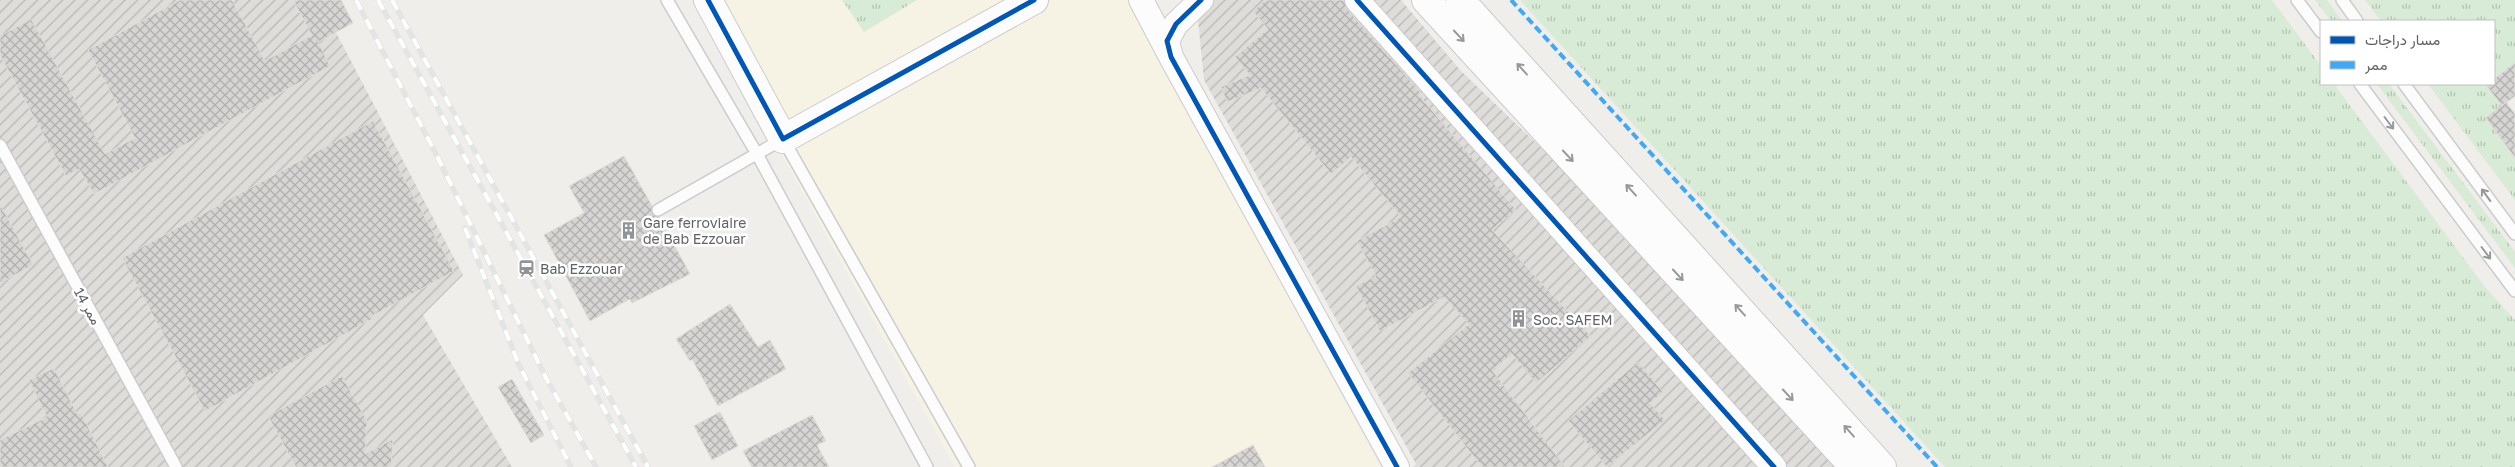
<svg xmlns="http://www.w3.org/2000/svg" width="2515" height="467" viewBox="0 0 2515 467" font-family="'Golos Text',Vazirmatn,sans-serif">
  <defs>
    <pattern id="industrial-furrows" width="10" height="10" patternUnits="userSpaceOnUse" patternTransform="scale(1.25)"><rect width="10" height="10" fill="#dfddda"/><path d="M-1 1l2-2M0 10L10 0M9 11l2-2" fill="none" stroke="#b8b7b5"/></pattern>
    <pattern id="grass-tufts" width="24" height="20" patternUnits="userSpaceOnUse" patternTransform="scale(1.25)"><rect width="24" height="20" fill="#d8ebd6"/><path d="M3 7l-1-3M5 7V3M7 7l1-3M15 17l-1-3M17 17v-4M19 17l1-3" fill="none" stroke="#b2c2b1"/></pattern>
    <pattern id="building-cross-hatch" width="8" height="8" patternUnits="userSpaceOnUse" patternTransform="scale(1.25)"><rect width="8" height="8" fill="#d6d5d3"/><path d="M0 0l8 8M0 8l8-8" fill="none" stroke="#b1b0af"/></pattern>
  </defs>
  <rect width="100%" height="100%" fill="#efeeea"/>
  <path fill="#f7f3e4" d="M696,0h433l251,467h-425z"/>
  <path fill="url(#industrial-furrows)" d="M0,0h319l144,275 -40,40 89,152h-512z
    M1196,0h205l60,71 199,191 177,205h-424l3,-3 -212,-384z"/>
  <path fill="url(#grass-tufts)" d="M842,0h75l-53,32z
    M1520,0h752l49,66v18h13l151,203 30,33v147h-570z
    M2315,0h12l15,21h-11z
    M2365,0h150v63l-21,16v-58h-113z
    M2377,84h12l126,168v16z
    M2428,84h59l15,22 -16,12 29,40v42z"/>
  <path fill="url(#building-cross-hatch)" stroke="#deddd9" d="M180,0h52l33,61 47,-26 -19,-35h48l12,23 -35,19 12,24 -236,128 -15,-25 -13,7 -66,-121v-19l31,-17 74,135 30,-16 -47,-88z
    M1266,0h78l3,9 74,84 -2,2 97,115 -24,20 99,106 -55,47 -24,-29 -20,16 73,97h-83l-74,-94 61,-49 -25,-27 -64,34 -24,-45 20,-10 -19,-35 44,-24 -50,-60 -20,17 -70,-86 -34,14 -6,-15 29,-12 -15,-18 33,-28 -15,-18z
    M2515,63v33l-13,10 -16,-21 8,-1v-5z
    M2506,102l9,12v44l-29,-40z
    M373,121l81,150 -84,46 2,2 -167,92 -83,-153z
    M624,156l28,50v8l7,3 31,57 -58,29 -2,-4 -40,22 -46,-86 40,-22 -15,-27z
    M0,204l33,61 -33,18z
    M730,304l28,43 12,-7 16,29 -68,37 -26,-47 -2,2 -14,-22z
    M1638,362l25,30 -13,11 15,17 -58,47 -39,-46z
    M54,368l23,46 4,-1 27,54h-108v-27l47,-23 -18,-37z
    M342,376l25,45 -2,33 28,-15 -2,28h-95l-28,-51z
    M512,379l32,56 -13,8 -33,-56z
    M720,412l18,34 -26,14 -18,-34z
    M812,415l14,26 -9,4 12,22h-77l-9,-16z
    M1253,445l12,22h-53z"/>
  <g fill="none" stroke-linecap="round" stroke-linejoin="round">
    <defs>
      <path id="service" d="M667,0l90,154 170,313
        M2297,0l24,32
        M2342,0l15,21
        M2360,84l155,207
        M2404,84l111,150
        M0,145l176,322
        M658,210l125,-71 186,328"/>
      <path id="minor" d="M1141,0l29,55
        M1201,0l-25,24 -9,17 4,16 226,410
        M1357,0l417,467"/>
      <path id="tertiary" d="M708,0l75,139 251,-139"/>
      <path id="secondary" d="M1426,0l428,467
        M1460,0l422,467"/>
    </defs>
    <use href="#service" stroke="#cbcccc" stroke-width="14"/>
    <use href="#minor" stroke="#cbcccc" stroke-width="26"/>
    <use href="#tertiary" stroke="#cbcccc" stroke-width="30"/>
    <use href="#secondary" stroke="#cacacb" stroke-width="30"/>
    <use href="#service" stroke="#fdfcfc" stroke-width="11"/>
    <use href="#minor" stroke="#fdfcfc" stroke-width="24"/>
    <use href="#tertiary" stroke="#fdfcfc" stroke-width="28"/>
    <use href="#secondary" stroke="#fdfcfc" stroke-width="28"/>
    <defs>
      <path id="rail" d="M356,0l82,158 108,220 50,89
        M378,0l258,467
        M392,0l256,467
        M465,228l54,137 52,102"/>
    </defs>
    <use href="#rail" stroke="#e4e4e4" stroke-width="5.5"/>
    <use href="#rail" stroke="#fff" stroke-width="4" stroke-dasharray="11" stroke-linecap="butt"/>
    <path stroke="#3fa9f5" stroke-width="4" stroke-dasharray="8 4" stroke-linecap="butt" d="M1511,0l426,467"/>
    <defs>
      <path id="cycleway" d="M708,0l75,139 251,-139
        M1201,0l-25,24 -9,17 4,16 226,410
        M1357,0l417,467"/>
    </defs>
    <use href="#cycleway" stroke="#fff" stroke-width="8"/>
    <use href="#cycleway" stroke="#0057b8" stroke-width="5"/>
  </g>
  <defs><path id="oneway-shaft" d="M-6 0H5M1.5-3L5.5 0L1.5 3" fill="none" stroke-width="1.6" stroke-linecap="round" stroke-linejoin="round" transform="scale(1.25)"/></defs>
  <g stroke="#96999c">
    <use href="#oneway-shaft" transform="translate(1459 36) rotate(47)"/>
    <use href="#oneway-shaft" transform="translate(1522 69) rotate(-132)"/>
    <use href="#oneway-shaft" transform="translate(2389 123) rotate(53)"/>
    <use href="#oneway-shaft" transform="translate(1568 156) rotate(47)"/>
    <use href="#oneway-shaft" transform="translate(1631 190) rotate(-132)"/>
    <use href="#oneway-shaft" transform="translate(2486 195) rotate(-126)"/>
    <use href="#oneway-shaft" transform="translate(2486 253) rotate(53)"/>
    <use href="#oneway-shaft" transform="translate(1678 275) rotate(47)"/>
    <use href="#oneway-shaft" transform="translate(1740 310) rotate(-132)"/>
    <use href="#oneway-shaft" transform="translate(1788 395) rotate(47)"/>
    <use href="#oneway-shaft" transform="translate(1849 431) rotate(-132)"/>
  </g>
  <defs>
    <symbol id="building-bare" viewBox="-9 -9 18 18"><path d="M-4-6H4V6H1V3H-1V6H-4ZM-2.5-4.3h1.7v1.8h-1.7ZM.8-4.3h1.7v1.8H.8ZM-2.5-1h1.7V.8h-1.7ZM.8-1h1.7V.8H.8Z" fill="#919496" stroke="#fff" stroke-width="2.5" paint-order="stroke"/></symbol>
    <symbol id="station-bare" viewBox="-9 -9 18 18"><path d="M-3-6H3Q5-6 5-4V2Q5 4 3 4L4.5 6H3L1.5 4h-3L-3 6H-4.5L-3 4Q-5 4-5 2V-4Q-5-6-3-6ZM-3.5-4v3h7v-3ZM-3.5 1v1.5H-2V1ZM2 1v1.5H3.5V1Z" fill="#919496" stroke="#fff" stroke-width="2.5" paint-order="stroke"/></symbol>
  </defs>
  <g fill-rule="evenodd">
    <use href="#building-bare" x="616" y="218" width="25" height="25"/>
    <use href="#station-bare" x="514" y="256" width="25" height="25"/>
    <use href="#building-bare" x="1506" y="306" width="25" height="25"/>
  </g>
  <g text-anchor="middle" dominant-baseline="central" stroke-width="5" stroke-linejoin="round" paint-order="stroke">
    <g font-size="14" fill="#5f6368" stroke="#fff" text-anchor="start">
      <text x="643" y="222">Gare ferroviaire<tspan x="643" dy="16">de Bab Ezzouar</tspan></text>
      <text x="540" y="268">Bab Ezzouar</text>
      <text x="1533" y="319">Soc. SAFEM</text>
    </g>
    <g font-size="14" fill="#5f6368" stroke="#fff">
      <text transform="translate(88 306) rotate(61)">ممر 14</text>
    </g>
  </g>
  <rect x="2320" y="20" width="175" height="65" fill="#ffffff" stroke="#bfc1c3"/>
  <rect x="2330" y="36" width="25" height="8" fill="#0057b8" stroke="#bfc1c3"/>
  <text x="2365" y="45" font-size="15" fill="#5f6368">مسار دراجات</text>
  <rect x="2330" y="61" width="25" height="8" fill="#3fa9f5" stroke="#bfc1c3"/>
  <text x="2365" y="70" font-size="15" fill="#5f6368">ممر</text>
</svg>
